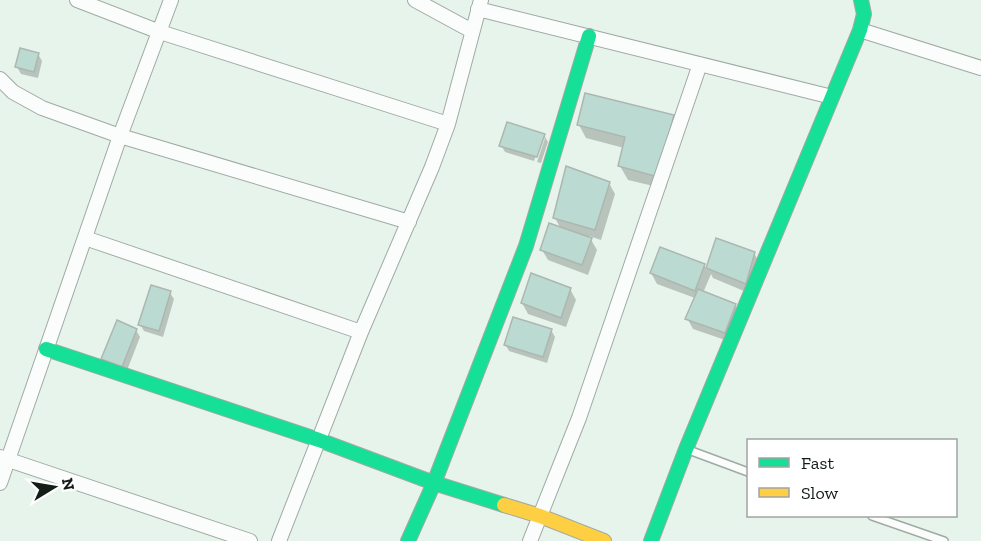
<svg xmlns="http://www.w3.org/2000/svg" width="981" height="541" viewBox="0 0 981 541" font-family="'Zilla Slab',serif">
  <rect width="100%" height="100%" fill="#e7f4eb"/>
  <path fill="#0003" d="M38,54l4,7 -4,17 -17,-4 -4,-7z
    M673,117l7,13 -14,59 -38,-9 -8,-14 4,-18 -38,-10 -7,-13z
    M544,135l4,7 -7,21 -4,-1 8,-24h-3l-8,23 -29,-9 -4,-7z
    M609,183l6,11 -14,46 -12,-4 8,14 -9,25 -40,-15 -6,-10 19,-21 -6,-11z
    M717,240l37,13 6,11 -9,30 -38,-16 -2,-4 -8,19 32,12 6,11 -10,26 -38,-13 -6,-11 8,-20 -38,-14 -6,-11 53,-8 3,5z
    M570,289l6,11 -10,27 -38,-13 -6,-11z
    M170,293l4,6 -11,38 -19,-6 -4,-7z
    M136,330l4,7 -14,36 -19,-7z
    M551,330l4,7 -8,26 -38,-12 -4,-7z"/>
  <path fill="#bbdad1" stroke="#acb7b1" stroke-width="1.5" d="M20,48l19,5 -5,19 -19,-5z
    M585,93l89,22 -16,62 -40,-11 7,-29 -48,-12z
    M507,122l38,12 -8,23 -38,-11z
    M566,166l44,16 -15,48 -42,-12z
    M549,223l43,15 -10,27 -42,-15z
    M716,238l39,14 -9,32 -40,-16z
    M660,247l45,17 -10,27 -45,-18z
    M531,273l40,15 -10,30 -40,-15z
    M151,285l20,6 -12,40 -21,-6z
    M698,289l38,15 -11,29 -40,-14z
    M513,317l39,12 -9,28 -39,-12z
    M117,320l20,9 -15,38 -21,-8z"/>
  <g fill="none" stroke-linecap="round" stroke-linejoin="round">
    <defs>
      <path id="lane" d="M686,449l62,23
        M872,516l72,25"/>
      <path id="street" d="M77,0l83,32 288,92 33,-124
        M415,0l57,31
        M478,9l354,88
        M860,30l121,38
        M0,79l13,13 29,16 78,28 289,86
        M85,238l276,94
        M0,457l250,84
        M0,483l120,-347 51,-136
        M279,541l82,-209 71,-165 16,-43
        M530,541l49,-123 121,-354"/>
      <path id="fast" d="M46,349l273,91 115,43 70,22
        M408,541l26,-58 92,-237 63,-210
        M651,541l35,-92 174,-419 4,-16 -3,-14"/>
      <path id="slow" d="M504,505l36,11 64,25"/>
    </defs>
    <use href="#lane" stroke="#a0aaa3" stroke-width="10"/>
    <use href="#street" stroke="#a0aaa3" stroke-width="16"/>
    <use href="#fast" stroke="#a0aaa3" stroke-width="16"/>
    <use href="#slow" stroke="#a0aaa3" stroke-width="16"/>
    <use href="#lane" stroke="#fbfdfc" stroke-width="7"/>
    <use href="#street" stroke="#fbfdfc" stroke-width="14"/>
    <use href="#fast" stroke="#16e098" stroke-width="14"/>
    <use href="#slow" stroke="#ffcf43" stroke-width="14"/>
  </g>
  <rect x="747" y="439" width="210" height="78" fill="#ffffff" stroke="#a1a4a2" stroke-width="1.5"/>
  <rect x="759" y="458" width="30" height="9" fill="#16e098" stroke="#a1a4a2" stroke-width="1.5"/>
  <text x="801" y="469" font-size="18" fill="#131c16">Fast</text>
  <rect x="759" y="488" width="30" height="9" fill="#ffcf43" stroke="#a1a4a2" stroke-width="1.5"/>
  <text x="801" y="499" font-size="18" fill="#131c16">Slow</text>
  <g transform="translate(54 487) rotate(79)" stroke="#ffffff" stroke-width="4.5" paint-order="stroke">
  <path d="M0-4.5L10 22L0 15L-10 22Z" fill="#131c16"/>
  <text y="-9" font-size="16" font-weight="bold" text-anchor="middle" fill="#131c16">N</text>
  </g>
</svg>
